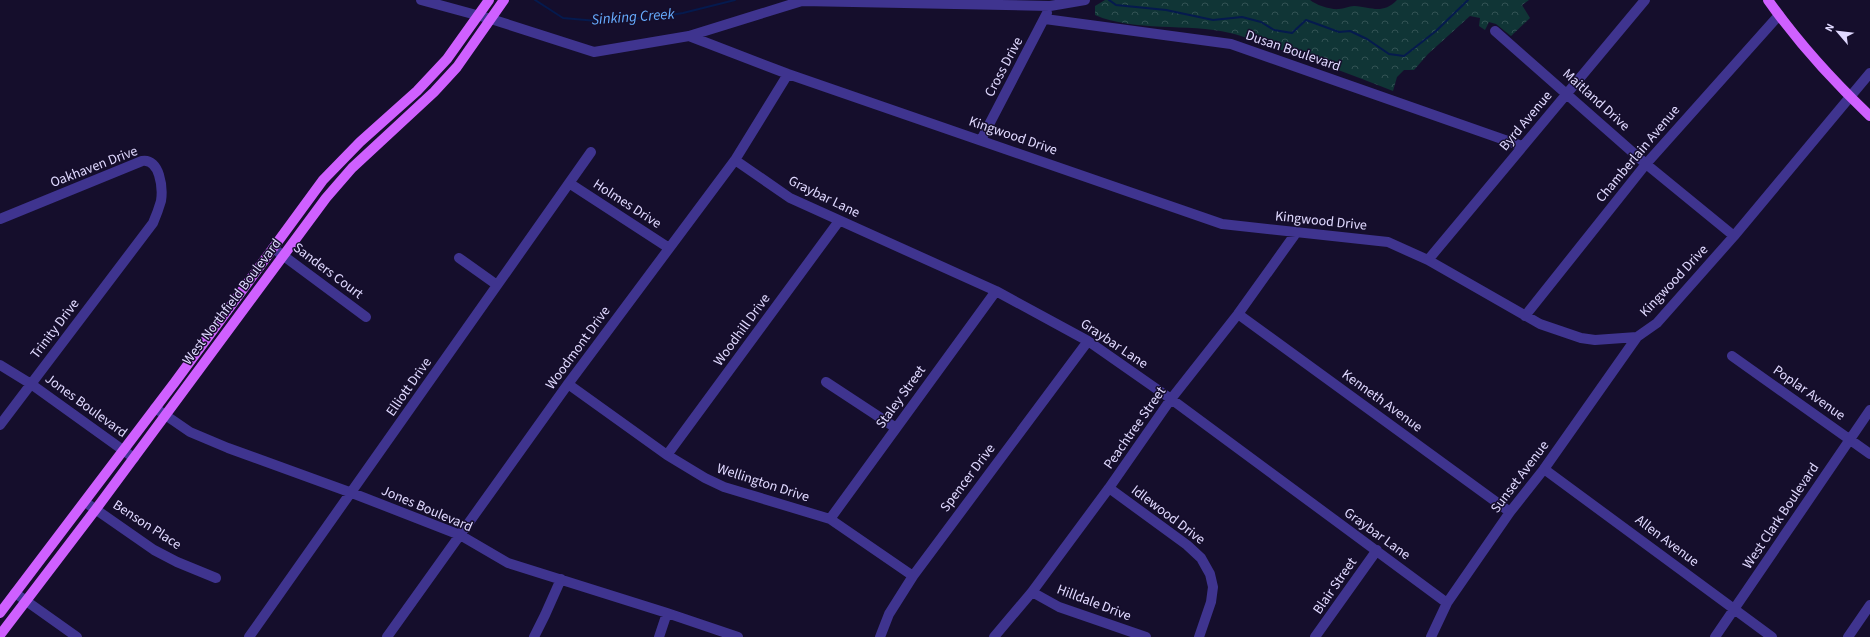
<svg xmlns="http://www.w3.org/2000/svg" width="1870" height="637" viewBox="0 0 1870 637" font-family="'Source Sans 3',sans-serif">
  <defs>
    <pattern id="forest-crowns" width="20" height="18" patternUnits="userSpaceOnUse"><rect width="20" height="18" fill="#103536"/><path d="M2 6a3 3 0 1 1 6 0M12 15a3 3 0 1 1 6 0" fill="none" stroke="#325254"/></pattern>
  </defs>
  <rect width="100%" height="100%" fill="#150e2c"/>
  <path fill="url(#forest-crowns)" d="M1105,0h205c6,5 21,10 29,9 5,0 10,-3 15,-3 18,1 28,9 43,-6h132l-7,5 8,13 -19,18 -15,-12 -7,-2 -4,8 -6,-4 1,-8 -10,-2 -42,38 -14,16h-10l-7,7 -4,14c-40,-16 -81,-31 -123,-45 -13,-4 -26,-10 -40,-13 -42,-10 -96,-1 -135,-18v-9z"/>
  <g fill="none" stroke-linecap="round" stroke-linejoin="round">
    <path stroke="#051a4e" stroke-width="2" d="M535,0l28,18 34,3 61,-4 25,-4 52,-13
      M1109,0l7,5 50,5 47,10 29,-3 19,5 13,8 18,3 14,-13 33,12 11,-1 17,8 22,15 15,2 32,-25 32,-31"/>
    <path stroke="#3f348f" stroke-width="10" d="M421,0l70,19 103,33 95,-16 113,-35 248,5 35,-6
      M1045,19l186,25 291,102
      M1495,31l151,133 88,72
      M689,36l99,38 434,150 166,18 40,18 112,64 41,14 14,2 42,-3 20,-14 77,-87 136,-163
      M981,140l66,-127
      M735,160l55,38 206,93 92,50 83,58 276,204
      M569,183l100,65
      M0,219l142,-58c18,-3 21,27 19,40 -2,7 -5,15 -8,22l-153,202
      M273,248l93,69
      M459,258l38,27
      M1428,260l217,-260
      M1238,314l272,198
      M1525,316l121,-152 133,-149
      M1732,356l138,98
      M0,365l31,19 103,74
      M826,382l70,46
      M568,384l99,71 38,23 19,9 106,32 83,57
      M155,408l35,24 38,16 124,45 108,42 48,28 159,50 71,24
      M667,455l172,-234
      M1544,469l228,168
      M1109,488l78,57 14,13 9,16 3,13 -2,15 -12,35
      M85,502l69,48 23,12 39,16
      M830,519l166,-228
      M1032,592l27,15 87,30
      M15,593l62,44
      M249,637l342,-485
      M387,637l181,-253 167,-224 53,-86
      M534,637l11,-22 16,-36
      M659,637l8,-24
      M880,637l9,-23 24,-38 175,-235
      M994,637l38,-45 77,-104 62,-89 67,-85 58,-81
      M1315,637l62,-87
      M1431,637l16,-34 63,-91 34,-43 93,-132
      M1715,637l155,-227
      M1848,637l22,-32"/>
    <path stroke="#cf60ff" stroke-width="10" d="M1768,0c29,41 65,81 102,116
      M0,613l175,-231 148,-202 37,-38 57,-51 30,-32 42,-59
      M0,635l96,-126 230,-311 26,-30 82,-76 23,-25 47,-67"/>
  </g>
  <g text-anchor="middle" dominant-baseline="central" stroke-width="3" stroke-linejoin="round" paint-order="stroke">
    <g font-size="14" fill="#e0d9ff" stroke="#150e2c">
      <text transform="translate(1293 51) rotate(19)">Dusan Boulevard</text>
      <text transform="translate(1004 67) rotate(-62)">Cross Drive</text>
      <text transform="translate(1596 100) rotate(42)">Maitland Drive</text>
      <text transform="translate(1526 121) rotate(-50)">Byrd Avenue</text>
      <text transform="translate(1013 136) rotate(19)">Kingwood Drive</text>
      <text transform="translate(1638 154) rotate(-50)">Chamberlain Avenue</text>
      <text transform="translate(94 167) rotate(-21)">Oakhaven Drive</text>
      <text transform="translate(824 197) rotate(26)">Graybar Lane</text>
      <text transform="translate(627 204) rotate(33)">Holmes Drive</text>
      <text transform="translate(1321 221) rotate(6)">Kingwood Drive</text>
      <text transform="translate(328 271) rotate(37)">Sanders Court</text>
      <text transform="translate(1674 281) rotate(-47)">Kingwood Drive</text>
      <text transform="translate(232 302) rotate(-53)">West Northfield Boulevard</text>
      <text transform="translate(55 329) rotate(-53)">Trinity Drive</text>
      <text transform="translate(742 330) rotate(-54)">Woodhill Drive</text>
      <text transform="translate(1114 344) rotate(34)">Graybar Lane</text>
      <text transform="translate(578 348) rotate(-54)">Woodmont Drive</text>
      <text transform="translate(409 387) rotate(-55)">Elliott Drive</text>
      <text transform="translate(1809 393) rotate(35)">Poplar Avenue</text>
      <text transform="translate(901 397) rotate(-54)">Staley Street</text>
      <text transform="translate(1382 401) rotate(36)">Kenneth Avenue</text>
      <text transform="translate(86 406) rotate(36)">Jones Boulevard</text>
      <text transform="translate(1135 428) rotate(-55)">Peachtree Street</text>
      <text transform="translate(1520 477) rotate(-53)">Sunset Avenue</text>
      <text transform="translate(968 478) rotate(-53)">Spencer Drive</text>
      <text transform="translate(763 483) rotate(18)">Wellington Drive</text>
      <text transform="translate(427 509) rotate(23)">Jones Boulevard</text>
      <text transform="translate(1168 515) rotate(37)">Idlewood Drive</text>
      <text transform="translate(1781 516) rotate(-56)">West Clark Boulevard</text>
      <text transform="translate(147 525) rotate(33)">Benson Place</text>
      <text transform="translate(1377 534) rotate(36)">Graybar Lane</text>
      <text transform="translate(1667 541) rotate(37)">Allen Avenue</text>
      <text transform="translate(1335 586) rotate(-55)">Blair Street</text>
      <text transform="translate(1094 603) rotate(21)">Hilldale Drive</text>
    </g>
    <g font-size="15" font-style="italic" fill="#67adff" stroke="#150e2c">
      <text transform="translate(633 17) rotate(-4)">Sinking Creek</text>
    </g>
  </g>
  <g transform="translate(1838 32) rotate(298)" stroke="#150e2c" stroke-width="3" paint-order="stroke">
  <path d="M0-3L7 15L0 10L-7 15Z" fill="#e0d9ff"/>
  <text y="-6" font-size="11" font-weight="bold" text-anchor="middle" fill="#e0d9ff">N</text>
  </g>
</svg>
